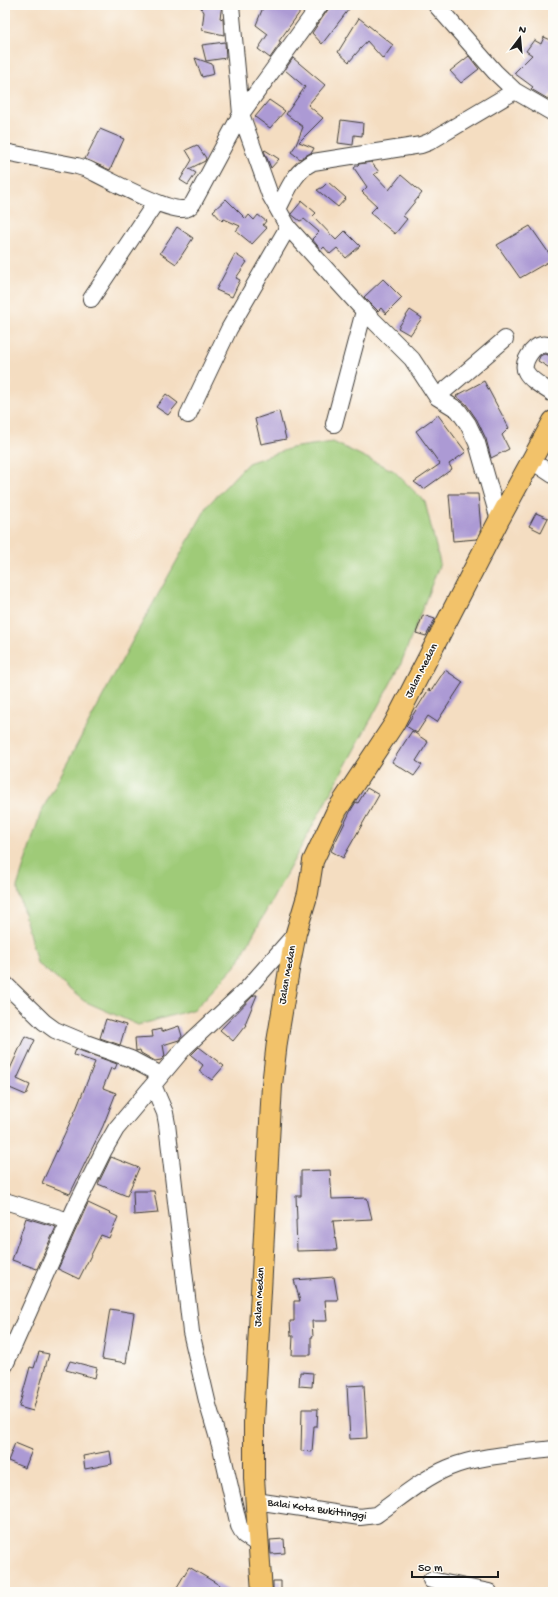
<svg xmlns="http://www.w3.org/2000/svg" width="558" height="1597" viewBox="0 0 558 1597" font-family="'Gochi Hand',sans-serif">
  <rect width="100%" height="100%" fill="#fdfcf7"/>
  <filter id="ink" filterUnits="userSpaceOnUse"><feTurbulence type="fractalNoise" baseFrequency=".025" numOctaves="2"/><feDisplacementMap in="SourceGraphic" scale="8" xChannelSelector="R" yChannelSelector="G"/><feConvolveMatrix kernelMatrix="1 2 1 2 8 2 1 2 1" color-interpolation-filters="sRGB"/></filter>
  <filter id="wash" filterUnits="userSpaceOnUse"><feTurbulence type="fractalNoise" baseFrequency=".012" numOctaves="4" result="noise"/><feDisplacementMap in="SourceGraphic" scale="16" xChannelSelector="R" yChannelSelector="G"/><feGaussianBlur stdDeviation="0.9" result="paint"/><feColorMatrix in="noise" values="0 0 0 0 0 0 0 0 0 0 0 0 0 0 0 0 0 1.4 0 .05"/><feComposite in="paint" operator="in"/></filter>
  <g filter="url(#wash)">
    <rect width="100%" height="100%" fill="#f4ddc1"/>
    <path fill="#9fcb78" stroke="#5e744a" d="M333,442l61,29 31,31 15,61 -40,103 -163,298 -42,45 -57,16 -54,-24 -47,-38 -20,-76 24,-75 95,-178 72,-129 40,-42 43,-15z"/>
    <g id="blocks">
      <path fill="#ac9ad4" d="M199,5h23l-2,13 3,1 1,16 -22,-5 2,-18z
        M264,5h26l10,7 -21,29 2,1 -11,16 -12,-9 10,-15 -12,-9z
        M331,5h21l-30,39 -10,-11z
        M359,18l34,27 -10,14 -16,-18 -18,21 -11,-10z
        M544,37l9,4v52l-5,6 -17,-10 2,-2 -19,-14 18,-18 -6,-4 8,-11 7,4z
        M225,42l1,16 -20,3 -4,-16z
        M469,56l10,13 -18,14 -11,-12z
        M195,58l17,6 2,10 -12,3z
        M293,58l32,27 -17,20 15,13 -24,24 15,6 -2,4 -12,7 -9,-7 5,-7 7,-18 -17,-13 19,-27 -20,-17z
        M269,100l16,11 -15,17 -15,-11z
        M341,120l22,3 -1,13 -8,-1 -1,10 -15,-2z
        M100,129l24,10 -14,31 -25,-11z
        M197,145l9,13 -1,3 -16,8 7,4 -8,12 -8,-5 12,-20 -6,-10z
        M265,150l14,9 -8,9 -7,-17z
        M371,162l8,10 -5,2 15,16 12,-15 21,18 -19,23 4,3 -12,15 -25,-21 7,-7 -15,-14 5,-5 -13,-19 5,-4z
        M328,182l18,16 -8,9 -21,-17 6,-3z
        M226,199l20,20 3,-4 5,5 4,-5 8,6 -3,4 4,3 -15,16 -16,-13 4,-5 -16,-7 -2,2 -9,-10z
        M302,201l14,12 -3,3 23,24 9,-9 15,15 -14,12 -9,-10 -7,6 -6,-7 -3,3 -9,-11 7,-7 -15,-13 -4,2 -9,-7z
        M530,226l23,33 -33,19 -23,-33z
        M177,227l16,11 -17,26 -16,-11z
        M235,254l12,8 -11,16 4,2 -8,17 -16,-7z
        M383,279l19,19 -16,16 -5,-6 -3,3 -14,-14z
        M410,310l12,8 -12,17 -12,-7z
        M544,354l9,2v14l-15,-9 2,-5z
        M484,381l25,47 -7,7 7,14 -18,9 -5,-19 -9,-19 -11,-16 -10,-8z
        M166,394l12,9 -10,12 -12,-8z
        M279,411l7,28 -25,5 -6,-25z
        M438,415l28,37 -17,12 3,5 -28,20 -10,-7 26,-18 -24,-33z
        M449,494h29l3,35 -4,10 -24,2z
        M536,513l12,5 -7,14 -12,-6z
        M423,615l12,4 -9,17 -10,-3z
        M445,670l18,12 -26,40 -9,-6 -11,17 -11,-7 23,-37 2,2z
        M412,731l16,11 -12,19 6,4 -8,11 -22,-14z
        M367,788l12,7 -36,63 -12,-7 20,-41 5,-8 2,1z
        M254,995h3l-12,29 1,1 -13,16 -13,-11z
        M106,1019l20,6 -6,20 -20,-7z
        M179,1026l3,10 -3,4 -16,5 2,11 -4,4 -6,1 -14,-8 -1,-3 -4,1 -1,-13 18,-1 -1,-6 9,-2v3z
        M25,1036l10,4 -18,39 13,6 -4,10 -21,-9v-6z
        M199,1047l25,19 -12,14 -13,-9 4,-6 -12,-10z
        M76,1049l41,15 -2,5 -4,-1 -8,20 13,5 -13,33 -33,68 -28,-11 35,-76 18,-45 -21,-7z
        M111,1157l28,11 -12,28 -29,-12z
        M330,1170l2,29 35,-1 5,21 -39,2 4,29 -40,1 -1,-31h1l-1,-24h5v-25z
        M133,1191h21l4,22 -24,2z
        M88,1203l30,14 -9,21 -8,-3 -22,44 -21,-10z
        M26,1218l30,9 -19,42 -25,-9z
        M334,1277l4,23h-13l2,21h-15l1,16h-2v18h-19l1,-19h-2l-1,-15h4v-20h6l-6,-21z
        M110,1309l24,4 -8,50 -24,-4z
        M39,1352l10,2 -16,57 -14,-4 11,-40 4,1z
        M70,1361l27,7 -2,10 -29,-8z
        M300,1372l13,1 -1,14 -13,-1z
        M364,1385l3,53 -17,1 -3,-53z
        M302,1409h16l-1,17h-3l-2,26 -11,-1z
        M15,1443l17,7 -7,18 -17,-7z
        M110,1451l2,13 -27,5 -2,-13z
        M284,1539l1,14 -14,1 -1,-14z
        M189,1567l42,25h-57z
        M273,1581h8v11h-8z"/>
    </g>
  </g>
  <g filter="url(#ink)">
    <use href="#blocks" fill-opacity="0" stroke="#3c3935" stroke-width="1"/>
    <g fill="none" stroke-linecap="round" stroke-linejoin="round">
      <defs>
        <path id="minor" d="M231,5l10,109 29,81 18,32 76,84 48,48 25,38 21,13 10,14 9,19 22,77
          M436,5l59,67 20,19 38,22
          M5,152l72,14 10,3c18,9 79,42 96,40 5,0 8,-3 10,-6l48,-89 79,-109
          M278,209c9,-17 16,-38 35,-47l108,-17 8,-3 86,-51
          M91,299l65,-97
          M553,347c-4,-2 -8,-3 -12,-2 -9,2 -20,19 -15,27 5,9 19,16 27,22
          M437,397l68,-58
          M188,415l41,-86 59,-102
          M334,424l30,-113
          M532,461l21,14
          M5,984l39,38 11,8 31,13 45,16 30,16
          M153,1085l12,28 2,11 24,208 17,73 14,47 17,74 5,9 15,10
          M5,1201l64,20
          M5,1365l70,-157 29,-58 12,-21 68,-81 62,-58 50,-57
          M256,1501l104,16 16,-2c23,-16 46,-36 72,-47 28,-12 74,-15 105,-19
          M431,1580l58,12"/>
        <path id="major" d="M262,1592l-8,-114v-56l18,-337 5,-43 13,-78 6,-31 12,-40 5,-32 24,-51 57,-86 105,-204 54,-99"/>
      </defs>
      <use href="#minor" stroke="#3c3935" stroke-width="18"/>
      <use href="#major" stroke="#3c3935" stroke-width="22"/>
      <use href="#minor" stroke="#fff" stroke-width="16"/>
      <use href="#major" stroke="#f2c26a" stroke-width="20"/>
    </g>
  </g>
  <g text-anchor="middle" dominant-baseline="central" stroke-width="3" stroke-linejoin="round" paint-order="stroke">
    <g font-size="11" fill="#1c1c1c" stroke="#fdfcf7">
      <text transform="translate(422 671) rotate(-63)">Jalan Medan</text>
      <text transform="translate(288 975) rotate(-80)">Jalan Medan</text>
      <text transform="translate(260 1297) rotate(-87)">Jalan Medan</text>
      <text transform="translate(317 1510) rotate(8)">Balai Kota Bukittinggi</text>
    </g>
  </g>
  <rect width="558" height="1597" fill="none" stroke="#fdfcf7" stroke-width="20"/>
  <g transform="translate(520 38) rotate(16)" stroke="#fdfcf7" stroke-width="3" paint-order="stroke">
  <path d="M0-3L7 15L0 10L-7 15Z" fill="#1c1c1c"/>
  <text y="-6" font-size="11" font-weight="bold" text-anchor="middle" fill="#1c1c1c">N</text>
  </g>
  <path d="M412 1571v6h86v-6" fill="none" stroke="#1c1c1c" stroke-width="2"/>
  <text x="418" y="1571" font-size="12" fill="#1c1c1c" stroke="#fdfcf7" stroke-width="3" paint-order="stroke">50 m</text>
</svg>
